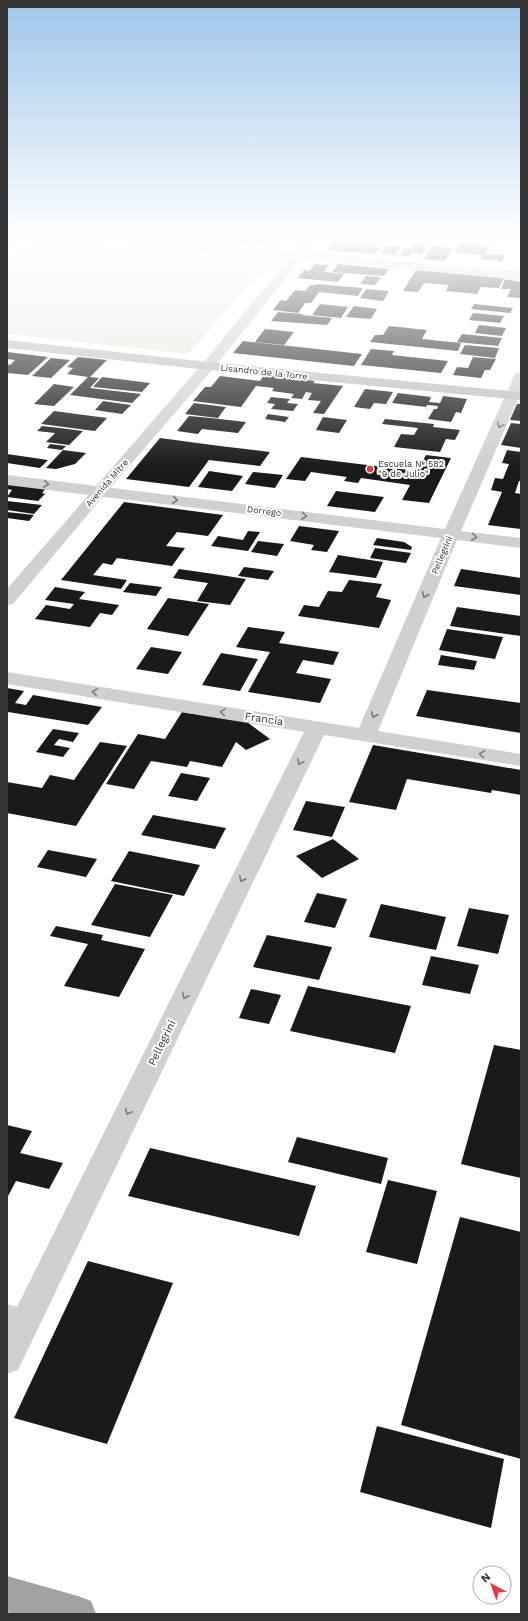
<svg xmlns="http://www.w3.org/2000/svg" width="528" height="1621" viewBox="0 0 528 1621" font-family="'Work Sans',sans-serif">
  <rect width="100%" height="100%" fill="#fff"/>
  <path fill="#e6ecdf" d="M38,240h5l227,21 -82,93 -181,-20v-70z"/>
  <path fill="#1a1a1a" d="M237,240h44v1l-17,3 -28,-3z
    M346,240h29l-3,4h3l-1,2 7,1 -6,7 -47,-4 7,-9 10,1z
    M459,243l31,2 -5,9 20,1 -3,6 -22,-2 3,-4 -29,-3z
    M413,244l15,1 -6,9 -11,-1 -2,3h-9l5,-8h5z
    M386,245l15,2 -6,8 -15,-2z
    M432,246l21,2 -8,13 -21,-2z
    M315,264l14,1 -5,7 20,2 -6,8 -40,-4 6,-8 5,1z
    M338,264l31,3 20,2 -5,7 -52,-4z
    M416,270l88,8 -5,10 -18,-1 -4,7 -31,-3 3,-6 -25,-2 -6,9 -15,-1z
    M366,276l15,1 -6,8 -15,-1z
    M505,279l16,3v16l-14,-1 4,-8h-10z
    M317,284l46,4 -5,8 -39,-4 -8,11h-6l-7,10 -25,-3 8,-10 5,1 9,-11 10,1 5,-6h6z
    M366,289l23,2 -6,10 -23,-3z
    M320,304l28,3 -7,11 -29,-3z
    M474,304l39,4 -3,5 -39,-4z
    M354,306l23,3 -6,10 -25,-2z
    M278,312l25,2 -1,1 30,3 -5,7 -56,-4z
    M473,313l31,3 -4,7 -31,-3z
    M479,325l27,3 -4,8 -27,-3z
    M389,326l38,4 -5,9 39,4 -3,8 -88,-9 5,-7h8z
    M265,329l29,3 -10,13 -29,-3z
    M462,334l40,4 -4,8 -41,-4z
    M243,341l65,7 54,6 -8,12 -121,-13z
    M465,345l34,3 -4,10 -35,-4z
    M371,349l23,2 -2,4 56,6 -7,12 -80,-8z
    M7,352l41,5 -20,18 -21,-2v-9l3,1 5,-5 -8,-1z
    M78,357l29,3 -17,17 9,1 -9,10 51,6 -9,9 -62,-8 18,-18 -21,-3 6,-6 -6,-1z
    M473,357l23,2 -6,11h-5l-4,8 -28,-3 4,-8 11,1z
    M51,358l19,2 -19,18 -19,-2z
    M264,375l51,6 -2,2 30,3 -19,28 -11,-1 8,-12 -13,-1 4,-7 -6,-1 -4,7 -11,-1 3,-4 -22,-3 2,-3 -18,-2 -15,21 -48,-6 12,-14h6l9,-11 40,5z
    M102,377l48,6 -8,9 -49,-5z
    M54,384l20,3 -20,19 -20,-2z
    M365,389l28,3 -7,12 -12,-1 -4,6 -16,-2z
    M398,393l33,4 -2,5 11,1 3,-7 24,3 -6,14 -5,-1 -5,10 -23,-3 6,-10h3l1,-3 -11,-1 -1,2 -34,-4z
    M271,397l19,2 -3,4 11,1 -5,7 -22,-2 4,-5 -8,-1z
    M103,401l28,4 -9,9 -27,-4z
    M194,403l32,4 -8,11 -33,-4z
    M517,404h4v17l-11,-1z
    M54,411l53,7 -12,13 -54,-7z
    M268,414l21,3 -4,5 -20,-3z
    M189,416l22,2 35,4 -8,11 -36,-4 -4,5 -21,-3z
    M323,417l24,3 -8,13 -23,-3z
    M385,419l49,5 -1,3 27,3 -5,10 -9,-1 -6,13 -46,-5 7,-13 13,1 4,-7 -36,-4z
    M511,423l10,1v24l-20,-3z
    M42,426l18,2 23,3 -14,14 -23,-3 9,-9 -18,-2z
    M160,438l60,8 50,6 -10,14 -51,-6 -20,27 -63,-8z
    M50,444l16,2 -4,4 -15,-2z
    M63,450l23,3 -11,11 -19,5 -10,-1z
    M507,450l14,2v29h-2l-4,12 6,1v35l-33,-4 14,-33 -11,-2 4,-12 8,1 6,-15 -7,-1z
    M7,454l41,6 -8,8 -33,-5z
    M426,455l25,3 -22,45 -27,-3 8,-15 -49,-7 -3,5 -14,-2 3,-4 -36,-5 -6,9 -19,-2 15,-22 116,14z
    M209,471l34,5 -11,15 -34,-4z
    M253,472l30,3 -8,13 -30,-4z
    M7,483l39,5 -4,5 3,1 -7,7 -31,-4 5,-7 -5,-1z
    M336,491l48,6 -9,15 -48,-6z
    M7,501l35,4 -8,9 -27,-4z
    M124,502l99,13 -15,21 -31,-4 -11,14 19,2 -13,18 -55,-8 -5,7 -9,-2 -10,12 34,5 -6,9 -60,-9z
    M7,512l27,3 -5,6 -22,-3z
    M299,526l40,5 -12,21 -16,-2 3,-5 -24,-4z
    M248,531l12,1 -12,19 -37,-5 7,-10 25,4z
    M377,538l27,4 8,5 -1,3 -38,-5z
    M258,541l26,3 -7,12 -26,-4z
    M375,548l36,5 -5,10 -36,-5z
    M338,555l45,7 -7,16 -47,-6z
    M244,567l30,4 -6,9 -30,-4z
    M179,569l35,5 32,5 -16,26 -33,-4 11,-18 -35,-5z
    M461,569l60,9v17l-67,-9z
    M349,580l33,4 -6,13 15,3 -12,28 -81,-12 6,-11 15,2 9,-16 14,1z
    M130,583l32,4 -6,9 -33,-4z
    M55,587l30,5 -6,7 40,6 -7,10 -12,-2 -10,14 -55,-8 11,-14 24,4 4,-5 -29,-4z
    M168,598l41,6 -21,32 -41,-7z
    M457,607l64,9v20l-71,-10z
    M248,627l37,5 -6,11 60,9 -6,13 -30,-5 -7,13 35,6 -11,24 -72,-11 22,-40 -34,-5z
    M447,629l56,8 -8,22 -56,-9z
    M151,647l31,5 -14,22 -32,-5z
    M221,653l37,6 -18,32 -38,-6z
    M441,655l36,6 -3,9 -36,-5z
    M7,688l17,3 -9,12 11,2 7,-10 69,12 -14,18 -80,-13 -1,1z
    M427,690l94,13v30l-105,-17z
    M182,712l65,10 23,17 -24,11 -10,-8 -14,25 -32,-6 -3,6 -36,-6 -17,28 -28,-5 32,-50 27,5z
    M53,729l26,4 -6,9 -14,-3 -5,6 16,3 -7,9 -27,-5z
    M100,742l27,4 -51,80 -69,-13v-31l35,6 8,-13 24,5z
    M373,745l148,25v25l-29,-5 -1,3 -84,-14 -11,31 -47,-8z
    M181,773l29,5 -13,23 -29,-5z
    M306,801l39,6 -13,30 -39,-7z
    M153,815l73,13 -11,21 -74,-14z
    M333,839l26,20 -37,19 -26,-22z
    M48,850l49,9 -11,18 -49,-10z
    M129,851l71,14 -16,31 -73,-15z
    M115,884l58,11 -23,42 -59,-12z
    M317,893l30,6 -12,29 -31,-6z
    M381,904l65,13 -10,33 -67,-13z
    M469,908l40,7 -11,39 -41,-8z
    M56,926l47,9 -2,5 44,9 -26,48 -55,-11 24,-42 -38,-8z
    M267,935l65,12 -13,33 -66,-13z
    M431,956l48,9 -9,29 -48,-9z
    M308,986l103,20 -16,47 -105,-22z
    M251,989l30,6 -12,29 -30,-6z
    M494,1045l27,5v128l-60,-14z
    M7,1125l25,6 -12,22 43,10 -14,26 -33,-8 -9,17z
    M297,1137l91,21 -7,26 -93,-22z
    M150,1148l166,38 -17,50 -171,-40z
    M388,1180l49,11 -20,73 -51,-12z
    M460,1217l61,15v227l-120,-34z
    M88,1261l85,22 -66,161 -93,-26z
    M377,1426l127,33 -13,69 -131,-36z"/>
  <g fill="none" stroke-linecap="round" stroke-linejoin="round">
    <path fill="#d0d0d0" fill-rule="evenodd" d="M7,1304l29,8 3,7 -3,7 -9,3 -20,-5z"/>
    <path fill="#d0d0d0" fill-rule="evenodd" d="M7,240h9l-5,4 -4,1z
      M123,240h43l355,32v8l-392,-37 -4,-1z
      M521,372v20l-60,139 60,7v10l-64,-8 -79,191 143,23v12l-197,-31 -306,635 -11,4v-47l297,-595 -297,-48v-12l352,56 82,-190 -434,-53v-10l438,54 69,-153 2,-3z"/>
    <path fill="#d0d0d0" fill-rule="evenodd" d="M304,240h12l-103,129 -108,125 -92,110 -6,1v-16l196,-226z"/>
    <path fill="#bdbdbd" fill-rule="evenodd" d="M7,340l201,22 313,30v8l-313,-30 -201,-22z"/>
    <path fill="#a2a2a2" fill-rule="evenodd" d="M7,1576l71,20 13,5 5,13h-82l-7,-2z"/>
  </g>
  <defs><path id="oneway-chevron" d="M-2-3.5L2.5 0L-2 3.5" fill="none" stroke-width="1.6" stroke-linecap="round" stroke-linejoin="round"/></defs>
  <g stroke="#7a7a7a">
    <use href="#oneway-chevron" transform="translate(500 425) rotate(114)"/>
    <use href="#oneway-chevron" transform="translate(46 484) rotate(7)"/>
    <use href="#oneway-chevron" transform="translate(175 500) rotate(7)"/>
    <use href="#oneway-chevron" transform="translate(304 516) rotate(7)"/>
    <use href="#oneway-chevron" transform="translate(474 537) rotate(7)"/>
    <use href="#oneway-chevron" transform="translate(425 595) rotate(113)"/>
    <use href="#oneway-chevron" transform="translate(95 692) rotate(-171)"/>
    <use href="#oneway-chevron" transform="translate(223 712) rotate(-171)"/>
    <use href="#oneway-chevron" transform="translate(374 715) rotate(113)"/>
    <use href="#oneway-chevron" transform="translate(482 754) rotate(-171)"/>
    <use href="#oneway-chevron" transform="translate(300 762) rotate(116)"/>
    <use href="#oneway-chevron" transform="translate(242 879) rotate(116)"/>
    <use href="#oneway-chevron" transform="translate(185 996) rotate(116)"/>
    <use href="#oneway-chevron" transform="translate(128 1112) rotate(116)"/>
  </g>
  <linearGradient id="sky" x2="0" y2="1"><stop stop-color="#9ec6ea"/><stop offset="0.51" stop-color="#fff"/><stop offset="1" stop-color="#fff" stop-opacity="0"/></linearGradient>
  <rect width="528" height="467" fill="url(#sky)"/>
  <circle fill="#e63946" stroke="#fff" stroke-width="1.5" cx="370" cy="469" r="4"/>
  <g text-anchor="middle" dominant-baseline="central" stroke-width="4" stroke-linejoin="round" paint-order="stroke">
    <g font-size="9" fill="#333" stroke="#fff">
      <text transform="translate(264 372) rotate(6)">Lisandro de la Torre</text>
      <text transform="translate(107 483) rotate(-49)">Avenida Mitre</text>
      <text transform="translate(264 511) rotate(7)">Dorrego</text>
      <text transform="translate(442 555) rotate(-67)">Pellegrini</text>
    </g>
    <g font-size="9" fill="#333" stroke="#fff" text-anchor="start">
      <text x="378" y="464">Escuela Nº 582<tspan x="378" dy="10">"9 de Julio"</tspan></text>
    </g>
    <g font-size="11" fill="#333" stroke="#fff">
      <text transform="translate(264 719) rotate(9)">Francia</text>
      <text transform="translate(162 1043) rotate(-64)">Pellegrini</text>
    </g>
  </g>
  <rect width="528" height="1621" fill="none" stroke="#333333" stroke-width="16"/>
  <g transform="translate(492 1585) rotate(319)"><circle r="19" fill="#ffffff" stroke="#adadad"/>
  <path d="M0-3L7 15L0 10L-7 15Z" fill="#e63946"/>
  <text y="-6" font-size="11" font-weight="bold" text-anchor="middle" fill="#333333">N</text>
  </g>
</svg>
